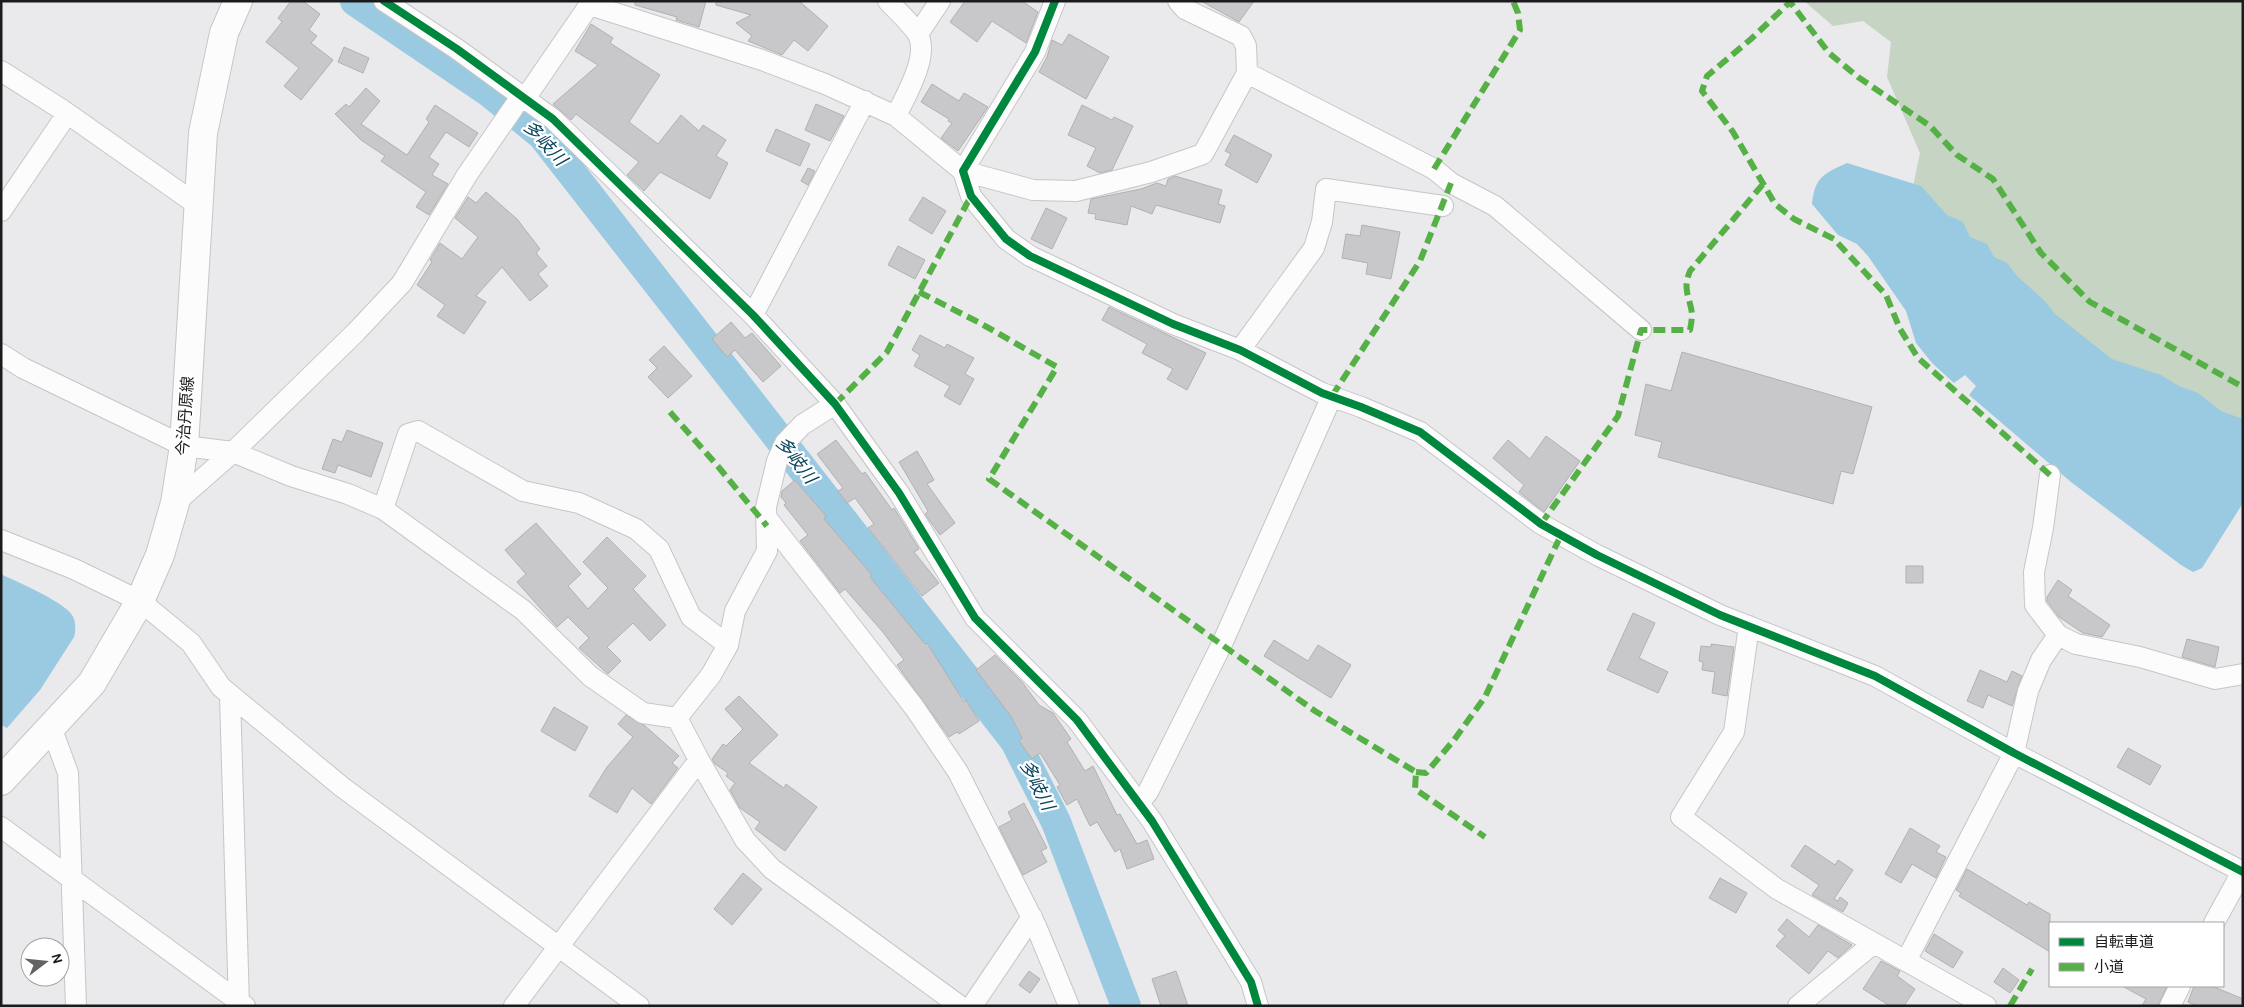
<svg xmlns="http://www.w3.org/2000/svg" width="2244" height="1007" viewBox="0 0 2244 1007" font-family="Karla,'Noto Sans JP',sans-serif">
  <rect width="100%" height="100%" fill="#eae9eb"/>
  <path fill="#c5d4c3" d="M1804,1h439v449l-146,-77 -188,-167 11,-53 -33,-76 4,-35 -28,-21 -30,5z"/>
  <path fill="#9acae2" d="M1847,163l74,23 26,29 16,7 7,15 17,7 7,13 13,6 11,14 27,24 10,13 57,45 49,16 18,11 19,7 23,18 22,8v84l-41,65 -9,4 -12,-7 -110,-83 -102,-87 7,-9 -11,-11 -11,8 -22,-20 -16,-20 -10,-32 -38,-55 -11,-12 -19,-9 -26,-31c3,-27 11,-30 35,-41z
    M1,574c16,8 62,27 71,41 4,6 4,15 2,22l-34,53 -33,38 -6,-3z"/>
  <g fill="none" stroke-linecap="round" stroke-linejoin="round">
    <path stroke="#9acae2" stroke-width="30" d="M355,1l134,91 53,43 473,606 41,81 70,184"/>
  </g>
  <path fill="#c8c7c9" stroke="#b1b0b2" d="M291,1h12l17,13 -11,16 8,6 -6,7 22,17 -32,40 -17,-14 15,-18 -33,-26 16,-20 -4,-4z
    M635,1h71l-7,26 -23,-7 1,-3 -42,-12z
    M716,1h83l29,25 -20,25 -14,-11 -12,15 -34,-14 4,-5 -16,-13 15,-8 -35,-10z
    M965,1h57l16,11 -12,31 -34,-22 -15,21 -27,-20z
    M1201,1h53l-15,21z
    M591,24l22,14 -3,5 50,32 -31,47 29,22 23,-29 18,16 4,-6 23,15 -10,16 12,7 -18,36 -50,-27 -16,19 -17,-16 12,-13 -63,-48 -5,6 -18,-16 45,-39 -23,-14z
    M1069,34l40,23 -23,42 -47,-27 8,-15 5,-17 10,5z
    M344,47l25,11 -6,15 -25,-11z
    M932,84l27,17 5,-8 24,14 -30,44 -17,-13 11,-15 -4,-2 1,-2 -28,-17z
    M366,88l14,13 -19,23 46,31 22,-33 -3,-3 9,-14 43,28 -9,14 -23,-15 -17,25 10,7 -7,11 16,9 -19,31 -13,-8 10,-15 -45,-31 4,-5 -24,-16 -26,-26 11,-10 3,3z
    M816,104l28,12 -14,25 -25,-11z
    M1082,105l30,15 2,-3 19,9 -21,44 -12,3 -13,-7 9,-18 -28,-13z
    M776,129l34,15 -10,22 -34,-15z
    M1234,135l38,20 -15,28 -32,-18 6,-11 -6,-3z
    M808,168l7,3 -7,14 -7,-4z
    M1175,176l47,14 -4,14 7,2 -5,17 -64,-18 -4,9 -21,-8 -4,19 -32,-6 1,-5 -8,-1 3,-14 50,-10 16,-6 9,3 2,-7z
    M486,192l31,27 23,30 -4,4 11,13 -9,8 10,12 -18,15 -28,-34 -26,29 10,6 -22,32 -27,-18 8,-11 -28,-20 15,-23 -2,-2 10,-17 22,16 16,-22 -23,-19 13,-21 8,6z
    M923,197l23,14 -14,23 -23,-14z
    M1046,208l21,10 -15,31 -21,-10z
    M1362,225l38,7 -9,47 -25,-5 2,-11 -26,-5 4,-24 14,2z
    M898,246l27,14 -10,19 -27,-14z
    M1109,307l97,46 -19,37 -20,-11 6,-10 -31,-16 5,-9 -45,-24z
    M731,322l14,16 7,-5 29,33 -18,16 -28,-32 -8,7 -15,-18z
    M920,335l25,13 2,-4 27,14 -9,16 9,5 -14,26 -16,-9 6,-10 -36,-20 6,-11 -8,-5z
    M664,346l28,30 -24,22 -20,-21 9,-9 -8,-8z
    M1682,352l190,55 -19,67 -12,-3 -8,33 -175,-47 4,-15 -27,-7 11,-51 25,7z
    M347,430l36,13 -12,34 -33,-12 -3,8 -13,-4 11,-30 9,3z
    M1546,436l34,25 -36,51 -25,-20 5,-7 -31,-27 15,-18 22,19z
    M836,440l26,34 3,-2 27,38 2,-2 3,5 22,36 -5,3 25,31 -17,13 -54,-68 6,-4 -19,-26 -8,5 -9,-12 5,-3 -26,-34z
    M917,451l17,29 -7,4 28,39 -15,12 -15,-21 3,-3 -29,-49z
    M795,480l31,36 -2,3 48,56 -2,2 55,67 2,-1 37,59 2,-2 13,21 -20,13 -2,-2 -8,5 -52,-72 7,-5 -22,-29 -37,-42 -5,4 -40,-52 8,-6 -24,-30 2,-2 -5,-6 1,-6z
    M536,523l45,51 -13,12 20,23 20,-21 -25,-26 24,-25 39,39 -13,13 33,36 -16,16 -17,-18 -26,24 14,14 -13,13 -29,-26 10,-10 -21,-21 -11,10 -40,-45 9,-8 -21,-24z
    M1906,566h17v17h-17z
    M2058,580l14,10 -4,6 42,29 -8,12 -19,-4 -24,-16 -12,-16v-4z
    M1633,613l22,10 -16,35 29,14 -10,21 -51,-23z
    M2187,639l32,8 -4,20 -33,-10z
    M1274,640l34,21 10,-16 33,20 -20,33 -67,-42z
    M1711,644l23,3 -7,49 -15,-3 3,-21 -13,-2 1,-8 -4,-1 2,-15 10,1z
    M995,655l27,27 17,23 14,8 18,26 -4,3 18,29 8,-5 24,49 3,-1 17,30 10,-4 7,19 -27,10 -7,-20 -5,3 -18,-30 -7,4 -13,-27 -10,6 -10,-18 3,-2 -20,-32 -8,6 -13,-18 3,-3 -10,-20 -36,-48z
    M1980,670l27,12 5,-11 10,5 -10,30 -24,-11 -5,13 -16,-7z
    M739,696l39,39 -29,28 35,25 2,-4 31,23 -32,44 -30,-22 5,-7 -20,-14 -10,-18 5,-7 -9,-7 2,-3 -13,-9 -3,-5 11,-15 3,2 17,-17 -18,-20z
    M554,707l34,20 -13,24 -34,-20z
    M626,715l18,10 35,31 -7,7 6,5 -27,36 -19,-16 -15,25 -28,-17 18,-29 26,-30 -15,-13z
    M2128,748l33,18 -11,19 -33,-18z
    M1024,803l23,45 -6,3 6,11 -24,13 -24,-48 13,-7 -4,-8z
    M1910,828l30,18 -4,6 10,5 -10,21 -24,-14 -11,19 -16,-9z
    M1805,845l30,20 3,-5 15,10 -19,29 4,2 2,-4 8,6 -5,9 -31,-17 7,-10 -28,-19z
    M1967,869l60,36 2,-3 21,12v38l-91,-56 2,-3 -5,-3z
    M743,873l19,16 -30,36 -18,-16z
    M1720,878l27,15 -11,20 -27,-15z
    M1787,919l22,18 9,-12 34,20 -14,13 -10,-7 -19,23 -33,-28 9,-10 -7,-6z
    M1934,934l29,18 -10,16 -28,-17z
    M1881,961l19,10 -3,5 18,13 -11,17h-14l-27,-17z
    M2003,968l16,12 -9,13 -16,-11z
    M1029,971l11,8 -10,14 -11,-8z
    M1176,971l12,35h-27l-9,-27z
    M2122,986h45l-9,20h-16l4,-7z
    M2194,986h18l31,13v7h-46l-9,-4z"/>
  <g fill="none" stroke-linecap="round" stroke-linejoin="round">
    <defs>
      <path id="minor" d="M384,1l73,48 96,70 200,196 82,89 64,89 76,125 102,102 75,101 99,161 7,24
        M888,1c9,10 21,20 29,32 14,21 -12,64 -21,83
        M1055,1l-20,51 -72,119 8,25 35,43 24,17 143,68 67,26 82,43 39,14 59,25 121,92 56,31 123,60 155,61 139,77 229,119
        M1178,1l7,8 56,27 5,10 1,27
        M590,5l172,55 63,24 71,32 67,55 70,19 43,1 75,-19 52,-18 44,-81 187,96 17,14 44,23 146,124
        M918,34l22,-33
        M1,71l60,38 138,97
        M1,211l66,-97
        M753,315l112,-214
        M1240,350l74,-102 8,-26 4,-33 117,17
        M1,354l22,14 161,78 49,6 58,24 57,18 35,15 140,101 67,66 53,37 34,5
        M2050,475l-7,53 -9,44 1,33 23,30 18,9 64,13 75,22 28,-5
        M175,503l58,-51 123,-120 46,-49 65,-108 49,-71 10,-7 66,-96
        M383,509l25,-75 10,-3 105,60 56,12 57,26 23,20 32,68 37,28
        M766,517l148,190 44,65 78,154 33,80
        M1,540l73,29 66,32 51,42 30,44 121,100 297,219
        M1749,626l-15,106 -53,85 96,72 97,54
        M230,695l9,311
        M677,718l34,-43 17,-30 7,-34 32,-60 -1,-44 11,-46 8,-18 17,-18 33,-21
        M51,727l17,46 8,233
        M699,760l46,80 27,29 188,137
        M1139,803l9,-11 73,-146 111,-250
        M1,827l244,179
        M2214,923l29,-53
        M1906,961l108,-208 14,-62 13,-31 17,-25
        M514,1006l185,-246 -22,-42
        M972,1006l60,-89
        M1798,1006l76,-63 112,63
        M2170,1006l10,-20"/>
      <path id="secondary" d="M1,781l91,-98 48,-82 20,-46 15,-52 9,-57 19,-313 21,-100 14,-32"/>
    </defs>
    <use href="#minor" stroke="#c6c6c7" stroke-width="22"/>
    <use href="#secondary" stroke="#c6c6c7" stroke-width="30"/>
    <use href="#minor" stroke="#fcfcfc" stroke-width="20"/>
    <use href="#secondary" stroke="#fcfcfc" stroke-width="28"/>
    <path stroke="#55b145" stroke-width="6" stroke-dasharray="12 6" stroke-linecap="butt" d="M1434,169l86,-139 -2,-17 -5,-12
      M919,292l61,31 77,44 -68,112 326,232 101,61 -1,17 70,48
      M1332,396l88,-135 31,-78
      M835,404l52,-52 84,-156
      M670,412l46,52 51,62
      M2050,475l-132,-117 -18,-29 -14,-34 -52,-56 -40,-20 -19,-15 -42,-72 -31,-41 5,-15 44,-37 39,-37 39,51 29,24 72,49 27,29 36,24 48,74 49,49 153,85
      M1541,524l77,-108 23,-86h49c1,-5 2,-11 2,-16 -2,-18 -10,-23 -2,-43l73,-87
      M1416,772l10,1 28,-33 31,-43 76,-162
      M2010,1006l22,-37"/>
    <defs>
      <path id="cycleway" d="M384,1l73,48 96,70 200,196 82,89 64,89 76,125 102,102 75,101 99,161 7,24
        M1055,1l-20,51 -72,119 8,25 35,43 24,17 143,68 67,26 82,43 39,14 59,25 121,92 56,31 123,60 155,61 139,77 229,119"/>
    </defs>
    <use href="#cycleway" stroke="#fff" stroke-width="11"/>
    <use href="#cycleway" stroke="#00873e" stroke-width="8"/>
  </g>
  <g text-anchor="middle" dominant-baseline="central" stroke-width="4.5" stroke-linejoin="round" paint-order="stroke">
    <g font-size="16" fill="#1b1a1c" stroke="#fff">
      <text transform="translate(185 416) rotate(-86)">今治丹原線</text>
    </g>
    <g font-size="18" font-style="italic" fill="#0a455c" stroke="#fff">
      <text transform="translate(545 143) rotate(47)">多岐川</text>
      <text transform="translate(796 460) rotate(52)">多岐川</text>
      <text transform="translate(1037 785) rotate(63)">多岐川</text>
    </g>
  </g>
  <rect width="2244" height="1007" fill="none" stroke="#1b1a1c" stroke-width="5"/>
  <rect x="2049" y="922" width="175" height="65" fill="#ffffff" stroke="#a4a3a4"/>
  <rect x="2059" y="938" width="25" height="8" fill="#00873e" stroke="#a4a3a4"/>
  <text x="2094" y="947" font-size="15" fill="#1b1a1c">自転車道</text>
  <rect x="2059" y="963" width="25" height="8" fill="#55b145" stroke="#a4a3a4"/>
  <text x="2094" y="972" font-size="15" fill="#1b1a1c">小道</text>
  <g transform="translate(45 962) rotate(74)"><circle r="24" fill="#ffffff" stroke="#a4a3a4"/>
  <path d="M0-4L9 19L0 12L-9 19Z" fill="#636264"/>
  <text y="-8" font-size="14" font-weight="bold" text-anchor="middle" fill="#1b1a1c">N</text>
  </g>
</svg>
